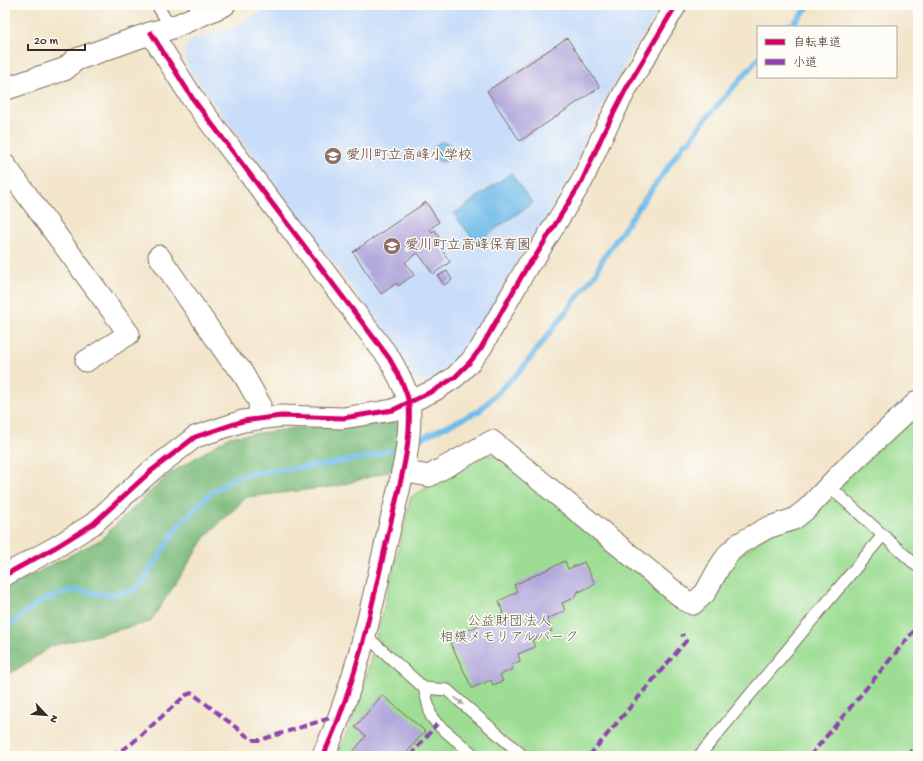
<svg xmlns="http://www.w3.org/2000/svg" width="923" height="761" viewBox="0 0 923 761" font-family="'Gochi Hand','Klee One',sans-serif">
  <rect width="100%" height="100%" fill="#fdfcf7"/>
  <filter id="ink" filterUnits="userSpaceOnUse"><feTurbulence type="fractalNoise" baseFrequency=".025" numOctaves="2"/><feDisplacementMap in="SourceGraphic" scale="8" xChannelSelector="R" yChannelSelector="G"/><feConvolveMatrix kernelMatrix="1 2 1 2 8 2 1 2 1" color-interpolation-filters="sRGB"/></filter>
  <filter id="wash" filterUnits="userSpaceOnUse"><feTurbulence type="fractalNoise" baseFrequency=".012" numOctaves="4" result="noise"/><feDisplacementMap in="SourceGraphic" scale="16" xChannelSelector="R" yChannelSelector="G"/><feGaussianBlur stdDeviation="0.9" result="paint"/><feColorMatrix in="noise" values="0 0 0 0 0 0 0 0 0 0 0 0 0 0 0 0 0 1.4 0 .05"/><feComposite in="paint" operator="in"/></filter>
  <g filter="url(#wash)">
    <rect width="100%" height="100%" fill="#f2e5ca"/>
    <path fill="#c8ddf9" d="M274,5h389l-32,49 -33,59 -33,73 -37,62 -4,1 -43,75 -16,24 -19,20 -20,14 -14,-5 -10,-20 -43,-60 -54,-71 -115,-155 -7,-17 6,-13 45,-14z"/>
    <path fill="#9cdd93" stroke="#6c8458" d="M918,414v342h-581l18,-44 8,-24 21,-80 27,-111 72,-42 15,1 197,163 12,-13 27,-46z"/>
    <path fill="#7dbc7d" stroke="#5c734e" d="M405,422l-12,48 -55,16 -91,11 -40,38 -57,87 -98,24 -47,31v-88l95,-49 68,-65 61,-38 67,-9z"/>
    <path fill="#6fbbe9" stroke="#557284" d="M433 152a10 10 0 1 1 20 0a10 10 0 1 1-20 0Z
      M511,173l21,30 -56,40 -22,-29z"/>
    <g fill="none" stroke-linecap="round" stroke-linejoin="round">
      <path stroke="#6fbbe9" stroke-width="5.5" d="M788,27v-2h4l18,-20
        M413,442l66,-31 42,-41 75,-97 6,-13 35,-50 48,-67 5,-2 13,-19 55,-63
        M5,629l34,-27 32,-12 38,5 24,-4 12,-12 35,-56 31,-30 23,-15 18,-5 73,-8 46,-9 19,-6"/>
    </g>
    <g id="blocks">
      <path fill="#b3a8dc" d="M567,38l33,49 -80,54 -33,-50z
        M426,202l13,20 -9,7 2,3 3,-2 4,7 -4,3 15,22 -17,12 -15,-21 -13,9 9,13 -16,11 -1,-3 -16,11 -28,-42z
        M447,271l5,9 -8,5 -6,-9z
        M565,561l3,8 16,-7 11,22 -16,8v-2l-5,8 -12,5 3,8 -18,8 5,12 -20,9 3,7 -17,7 2,7 -9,4 2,4 -13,6 3,6 -10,4 -2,-5 -19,8 -23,-48 54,-27 -4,-12 18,-9 -3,-7z
        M382,695l43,36 -21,25h-54l16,-20 -11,-9z"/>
    </g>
  </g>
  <g filter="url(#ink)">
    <use href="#blocks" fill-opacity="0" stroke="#7b6b5a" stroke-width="1"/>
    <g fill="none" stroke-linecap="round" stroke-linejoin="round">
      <defs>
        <path id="lane" d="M157,5l14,23
          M828,485l90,82
          M364,634l60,54 7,28 6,8 38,32
          M424,688l23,2 76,66
          M699,756l184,-221"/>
        <path id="street" d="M5,165l124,169 -43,27
          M159,256l71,103 11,11 19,34 -2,15
          M402,471l27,5 63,-35 194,160 7,3 12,-11 15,-27 9,-13 11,-10 27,-15 27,-9 14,-11 32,-34 78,-73
          M5,575l51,-28 37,-23 58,-53 44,-34 48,-16 38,-5 62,2 50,-8 42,-20 20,-13 15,-15 11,-14 47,-83 7,-8 47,-76 22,-49 22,-43 50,-84"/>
        <path id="secondary" d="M151,33l42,66 196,259c7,12 19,33 20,47 3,42 -11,85 -20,125 -17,76 -33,155 -66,226"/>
        <path id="primary" d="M5,89l60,-20 10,-9 76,-27 20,-5 53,-23"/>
      </defs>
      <use href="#lane" stroke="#7b6b5a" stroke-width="13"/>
      <use href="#street" stroke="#7b6b5a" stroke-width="23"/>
      <use href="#secondary" stroke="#7b6b5a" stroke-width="24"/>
      <use href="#primary" stroke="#7b6b5a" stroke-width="24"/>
      <use href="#lane" stroke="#fff" stroke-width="11"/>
      <use href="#street" stroke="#fff" stroke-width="21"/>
      <use href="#secondary" stroke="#fff" stroke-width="22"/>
      <use href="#primary" stroke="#fff" stroke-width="22"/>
      <path stroke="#8e44ad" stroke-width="4" stroke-dasharray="8 4" stroke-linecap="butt" d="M917,566l1,-1
        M111,756l19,-11 56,-50 6,-2 60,47h8l70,-22 8,3
        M410,756l27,-32
        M589,756l97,-115 -4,-7
        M810,756l108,-130
        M907,756l11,-13"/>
      <defs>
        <path id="cycleway" d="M151,33l42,66 196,259c7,12 19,33 20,47 3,42 -11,85 -20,125 -17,76 -33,155 -66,226
          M5,575l51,-28 37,-23 58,-53 44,-34 48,-16 38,-5 62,2 50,-8 42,-20 20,-13 15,-15 11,-14 47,-83 7,-8 47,-76 22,-49 22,-43 50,-84"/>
      </defs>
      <use href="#cycleway" stroke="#fdfcf7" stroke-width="8"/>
      <use href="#cycleway" stroke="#d6006c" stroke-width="5"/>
    </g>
    <defs><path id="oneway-solid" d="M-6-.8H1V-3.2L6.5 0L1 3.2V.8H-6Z"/></defs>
    <use fill="#a79f9a" href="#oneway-solid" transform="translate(459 701) rotate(41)"/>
  </g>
  <defs>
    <symbol id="school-disc" viewBox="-11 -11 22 22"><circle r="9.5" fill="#8d6e63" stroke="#fdfcf7"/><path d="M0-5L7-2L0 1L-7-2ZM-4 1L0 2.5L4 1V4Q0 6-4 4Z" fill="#fff"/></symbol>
  </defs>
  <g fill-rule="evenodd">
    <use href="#school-disc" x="323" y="146" width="20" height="20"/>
    <use href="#school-disc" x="382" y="236" width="20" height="20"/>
  </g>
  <g text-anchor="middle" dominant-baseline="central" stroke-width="3" stroke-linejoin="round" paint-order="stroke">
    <g font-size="14" font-weight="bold" fill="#785e54" stroke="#fdfcf7" text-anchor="start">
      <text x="346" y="156">愛川町立高峰小学校</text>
      <text x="405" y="246">愛川町立高峰保育園</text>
    </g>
    <g font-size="14" fill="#53573b" stroke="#fdfcf7">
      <text x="509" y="622">公益財団法人<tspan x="509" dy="16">相模メモリアルパーク</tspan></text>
    </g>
  </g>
  <rect width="923" height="761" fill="none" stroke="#fdfcf7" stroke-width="20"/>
  <rect x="757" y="26" width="140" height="52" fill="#fdfcf7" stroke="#afa8a0"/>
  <rect x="765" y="39" width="20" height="6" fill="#d6006c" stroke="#afa8a0"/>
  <text x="793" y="46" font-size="12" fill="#3b2a1e">自転車道</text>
  <rect x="765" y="59" width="20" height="6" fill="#8e44ad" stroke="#afa8a0"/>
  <text x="793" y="66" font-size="12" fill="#3b2a1e">小道</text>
  <g transform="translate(46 715) rotate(116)" stroke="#fdfcf7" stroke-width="3" paint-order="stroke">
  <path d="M0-3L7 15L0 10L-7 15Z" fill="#3b2a1e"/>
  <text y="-6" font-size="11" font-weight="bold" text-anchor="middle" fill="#3b2a1e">N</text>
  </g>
  <path d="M28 44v6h57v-6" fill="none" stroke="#3b2a1e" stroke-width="2"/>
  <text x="34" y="44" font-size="12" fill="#3b2a1e" stroke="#fdfcf7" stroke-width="3" paint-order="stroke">20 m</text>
</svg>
